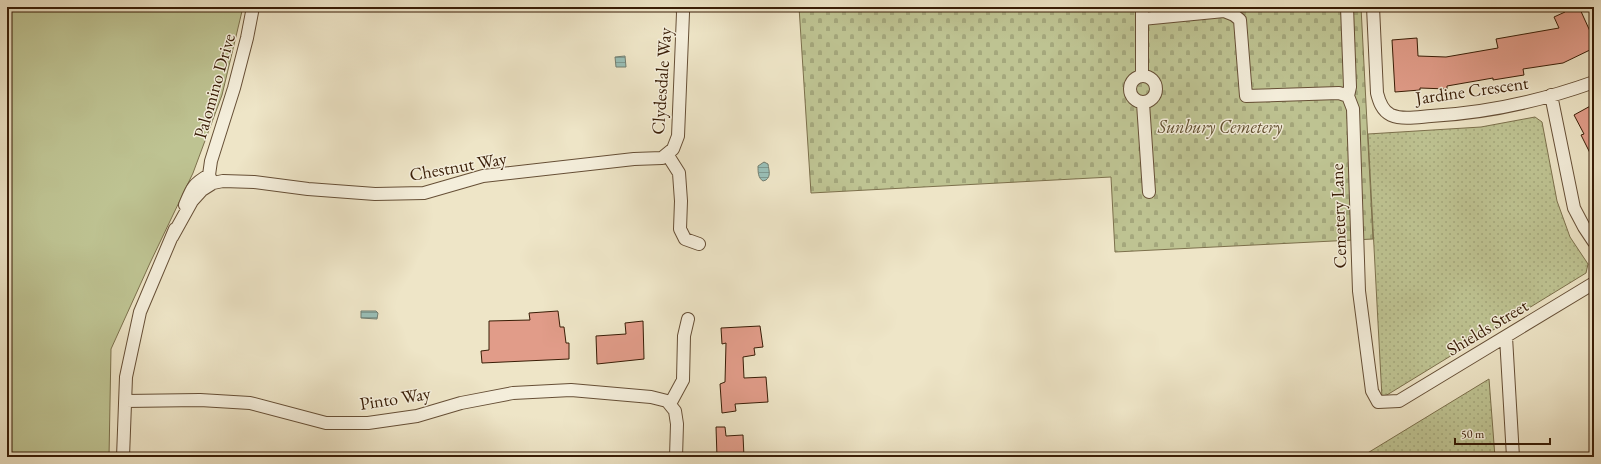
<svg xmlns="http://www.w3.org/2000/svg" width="1601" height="464" viewBox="0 0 1601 464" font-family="'EB Garamond',serif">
  <defs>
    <pattern id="cemetery-stones" width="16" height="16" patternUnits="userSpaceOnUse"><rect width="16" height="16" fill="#bec392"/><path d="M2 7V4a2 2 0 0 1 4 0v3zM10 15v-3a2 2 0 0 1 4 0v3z" fill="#a4a77c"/></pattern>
    <pattern id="park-dots" width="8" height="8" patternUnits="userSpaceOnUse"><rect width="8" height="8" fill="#bec392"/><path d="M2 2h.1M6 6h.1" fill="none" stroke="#a4a77c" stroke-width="1.8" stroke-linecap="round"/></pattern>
    <pattern id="water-rules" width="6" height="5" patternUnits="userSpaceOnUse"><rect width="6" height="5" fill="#99bfb7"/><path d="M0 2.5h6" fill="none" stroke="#7e9b93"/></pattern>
  </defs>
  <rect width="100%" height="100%" fill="#eee5c7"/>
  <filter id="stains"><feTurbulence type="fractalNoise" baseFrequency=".005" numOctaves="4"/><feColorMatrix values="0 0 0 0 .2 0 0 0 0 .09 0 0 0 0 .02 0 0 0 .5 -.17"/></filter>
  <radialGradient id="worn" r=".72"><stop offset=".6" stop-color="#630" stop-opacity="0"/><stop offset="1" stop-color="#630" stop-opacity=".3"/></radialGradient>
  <path fill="#bec392" stroke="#7c704c" d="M7,7h236l-21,88 -29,78 -43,90 -39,86 -2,108h-102z"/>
  <path fill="url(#cemetery-stones)" stroke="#7c704c" d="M799,7h562l12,232 -258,13 -4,-75 -300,16z"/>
  <path fill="url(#park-dots)" stroke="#7c704c" d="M1535,117l7,5 15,79 13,36 18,27 -2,9 -204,125 -14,-264 113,-7z
    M1489,379l6,78h-134z"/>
  <path fill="url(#water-rules)" stroke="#737e70" d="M625,56l1,11h-10l-1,-10z
    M764,162l4,2c1,7 3,12 -2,16l-3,1c-5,-3 -5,-9 -5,-15z
    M361,311h15l2,2 -1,6 -16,-1z"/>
  <path fill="#e19c89" stroke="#391d06" d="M1562,7h17l15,33v8l-31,15 -40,6 1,6 -31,5v-2l-46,8v3l-27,-1v2l-25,2 -3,-52 25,-2 1,18 28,1 52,-9 -2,-9 63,-11 -5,-11 11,-5z
    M1594,104v57l-13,-26 3,-1 -10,-19z
    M558,311l2,16h4l2,16h3v16l-87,4 -1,-12 8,-1v-29l41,-1 -1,-7z
    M643,321l1,38 -47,5 -1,-28 30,-2 -1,-11z
    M760,326l3,21 -9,1 1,7 -12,2 1,21 22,-1 2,25 -33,2 1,7 -14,2 -2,-29 5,-2 1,-39 -4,1 -1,-16z
    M716,427h9l1,9 17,-1 1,22h-27z"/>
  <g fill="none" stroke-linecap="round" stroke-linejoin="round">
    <defs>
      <path id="minor" d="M1142,7v69
        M1347,7l3,80 -2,9 5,13 6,182 13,100 6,11 21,-1 195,-118
        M1373,7l4,86c2,8 5,18 14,22 12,5 27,2 40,1 56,-3 110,-15 163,-34
        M1142,19l82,-8 10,4 6,5 6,76 93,-3 9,3
        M1130 89a13 13 0 1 1 26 0a13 13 0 1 1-26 0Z
        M1551,95l23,113 10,19 10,15
        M1143,103l6,89
        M667,154l12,19 2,28 -1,28 5,10 14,5
        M212,182l-3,-7 2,-14 23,-73 13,-50 6,-31
        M185,205c7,-17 8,-21 24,-30
        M172,237l20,-36 10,-11 11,-7 10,-2 31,1 54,7 67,5 49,-1 59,-17 151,-17 28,-1 11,-9 5,-13 5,-123 -1,-6
        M1506,337l7,120
        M125,401l75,-1 50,3 76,20h42l49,-7 44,-13 52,-10 58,-3 80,7 16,4 8,10 2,13 -1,33
        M670,404l13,-24 1,-44 4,-17
        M123,457l3,-80 14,-65 35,-83"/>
    </defs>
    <use href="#minor" stroke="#664f36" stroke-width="14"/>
    <use href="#minor" stroke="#f4eedb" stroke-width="12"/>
  </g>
  <g text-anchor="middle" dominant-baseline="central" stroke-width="3" stroke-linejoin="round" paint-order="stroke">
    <g font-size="18" fill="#391d06" stroke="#f4eedb">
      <text transform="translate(661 81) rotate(-86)">Clydesdale Way</text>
      <text transform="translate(214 86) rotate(-74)">Palomino Drive</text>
      <text transform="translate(1472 90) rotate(-8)">Jardine Crescent</text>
      <text transform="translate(458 166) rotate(-10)">Chestnut Way</text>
      <text transform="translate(1338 216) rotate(-92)">Cemetery Lane</text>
      <text transform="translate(1487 327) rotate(-31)">Shields Street</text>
      <text transform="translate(395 398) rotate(-9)">Pinto Way</text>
    </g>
    <g font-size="18" font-style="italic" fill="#614f30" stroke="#f4eedb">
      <text x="1220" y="126">Sunbury Cemetery</text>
    </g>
  </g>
  <rect width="1601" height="464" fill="none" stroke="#eee5c7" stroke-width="24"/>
  <rect x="8" y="8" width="1585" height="448" fill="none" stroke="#391d06" stroke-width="2"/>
  <rect x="12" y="12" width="1577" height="440" fill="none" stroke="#391d06"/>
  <path d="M1455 438v6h95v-6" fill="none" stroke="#391d06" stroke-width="2"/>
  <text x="1461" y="438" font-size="12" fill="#391d06" stroke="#f4eedb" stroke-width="3" paint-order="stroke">50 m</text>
  <rect width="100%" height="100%" filter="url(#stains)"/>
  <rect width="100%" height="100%" fill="url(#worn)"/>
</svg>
